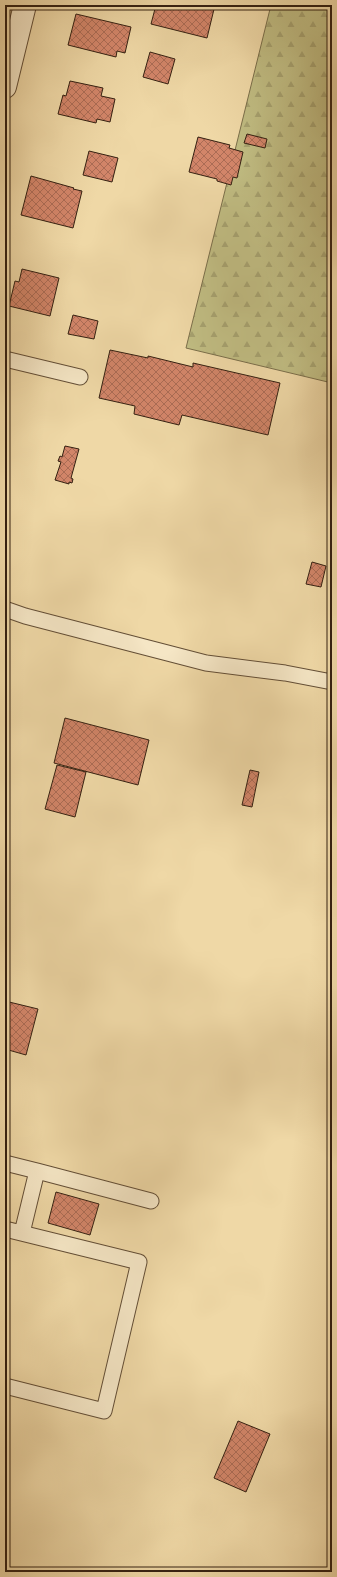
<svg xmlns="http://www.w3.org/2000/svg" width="337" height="1577" viewBox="0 0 337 1577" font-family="'Libre Bodoni',serif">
  <defs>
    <pattern id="forest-firs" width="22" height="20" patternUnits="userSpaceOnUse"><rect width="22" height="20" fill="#c0bc82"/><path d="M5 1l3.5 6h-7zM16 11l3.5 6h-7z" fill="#a6a16f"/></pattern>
    <pattern id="building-cross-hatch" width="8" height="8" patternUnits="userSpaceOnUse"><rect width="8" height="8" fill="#d28569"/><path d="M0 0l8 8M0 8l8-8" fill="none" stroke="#ab6c55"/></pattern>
  </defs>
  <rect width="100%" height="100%" fill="#efd8a6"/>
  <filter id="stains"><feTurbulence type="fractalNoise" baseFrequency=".005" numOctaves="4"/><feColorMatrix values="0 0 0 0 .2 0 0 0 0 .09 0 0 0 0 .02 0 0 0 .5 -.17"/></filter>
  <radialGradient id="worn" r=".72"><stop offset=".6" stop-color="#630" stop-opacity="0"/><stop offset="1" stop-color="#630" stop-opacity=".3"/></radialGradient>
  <path fill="url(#forest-firs)" stroke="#7a6e4a" d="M271,5h61v378l-146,-35z"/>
  <path fill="url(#building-cross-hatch)" stroke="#342011" d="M156,5h59l-8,33 -56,-14z
    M76,14l55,13 -6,26 -8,-2 -1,6 -48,-12z
    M150,52l25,7 -7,25 -25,-7z
    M70,81l33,7 -2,8 14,3 -5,23 -13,-3 -1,4 -38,-9 5,-19 3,1z
    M247,134l20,5 -2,9 -21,-5z
    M198,137l32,8 -1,3 14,4 -6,26 -4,-1 -2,8 -14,-4v-2l-28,-7z
    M89,151l29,7 -6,24 -29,-7z
    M31,176l43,12 -1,1 9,2 -9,37 -52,-13z
    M22,269l37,9 -9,38 -41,-10 6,-25 4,1z
    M73,315l25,6 -4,18 -26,-5z
    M110,350l38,8v-2l45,11v-4l87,20 -12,52 -86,-20 -3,10 -45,-11 1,-8 -36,-8z
    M65,446l14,3 -8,29 2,1 -1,4 -3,-1v2l-14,-4 6,-18 -3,-1 2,-5 2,1z
    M312,562l14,4 -5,21 -15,-3z
    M65,718l84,22 -11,45 -84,-22z
    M57,765l29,7 -11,45 -30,-8z
    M250,770l9,2 -7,35 -10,-2z
    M5,1001l33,8 -12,46 -21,-6z
    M56,1192l43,12 -9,31 -42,-12z
    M238,1421l32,13 -24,58 -32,-14z"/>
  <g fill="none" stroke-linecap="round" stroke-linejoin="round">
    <defs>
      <path id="lane" d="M5,359l75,18
        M5,609l20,7 181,47 79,10 47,9
        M5,1163l32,8 -15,62
        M37,1171l114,30
        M5,1229l134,33 -35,149 -99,-25"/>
      <path id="street" d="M5,87l20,-82"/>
    </defs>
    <use href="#lane" stroke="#634e36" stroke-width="17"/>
    <use href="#street" stroke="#634e36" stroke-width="24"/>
    <use href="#lane" stroke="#f5e6c5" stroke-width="15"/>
    <use href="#street" stroke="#f5e6c5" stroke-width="22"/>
  </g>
  <rect width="337" height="1577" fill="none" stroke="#efd8a6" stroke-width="20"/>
  <rect x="6" y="6" width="325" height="1565" fill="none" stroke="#342011" stroke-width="2"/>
  <rect x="10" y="10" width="317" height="1557" fill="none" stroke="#342011"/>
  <rect width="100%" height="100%" filter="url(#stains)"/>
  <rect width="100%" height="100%" fill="url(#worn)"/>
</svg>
